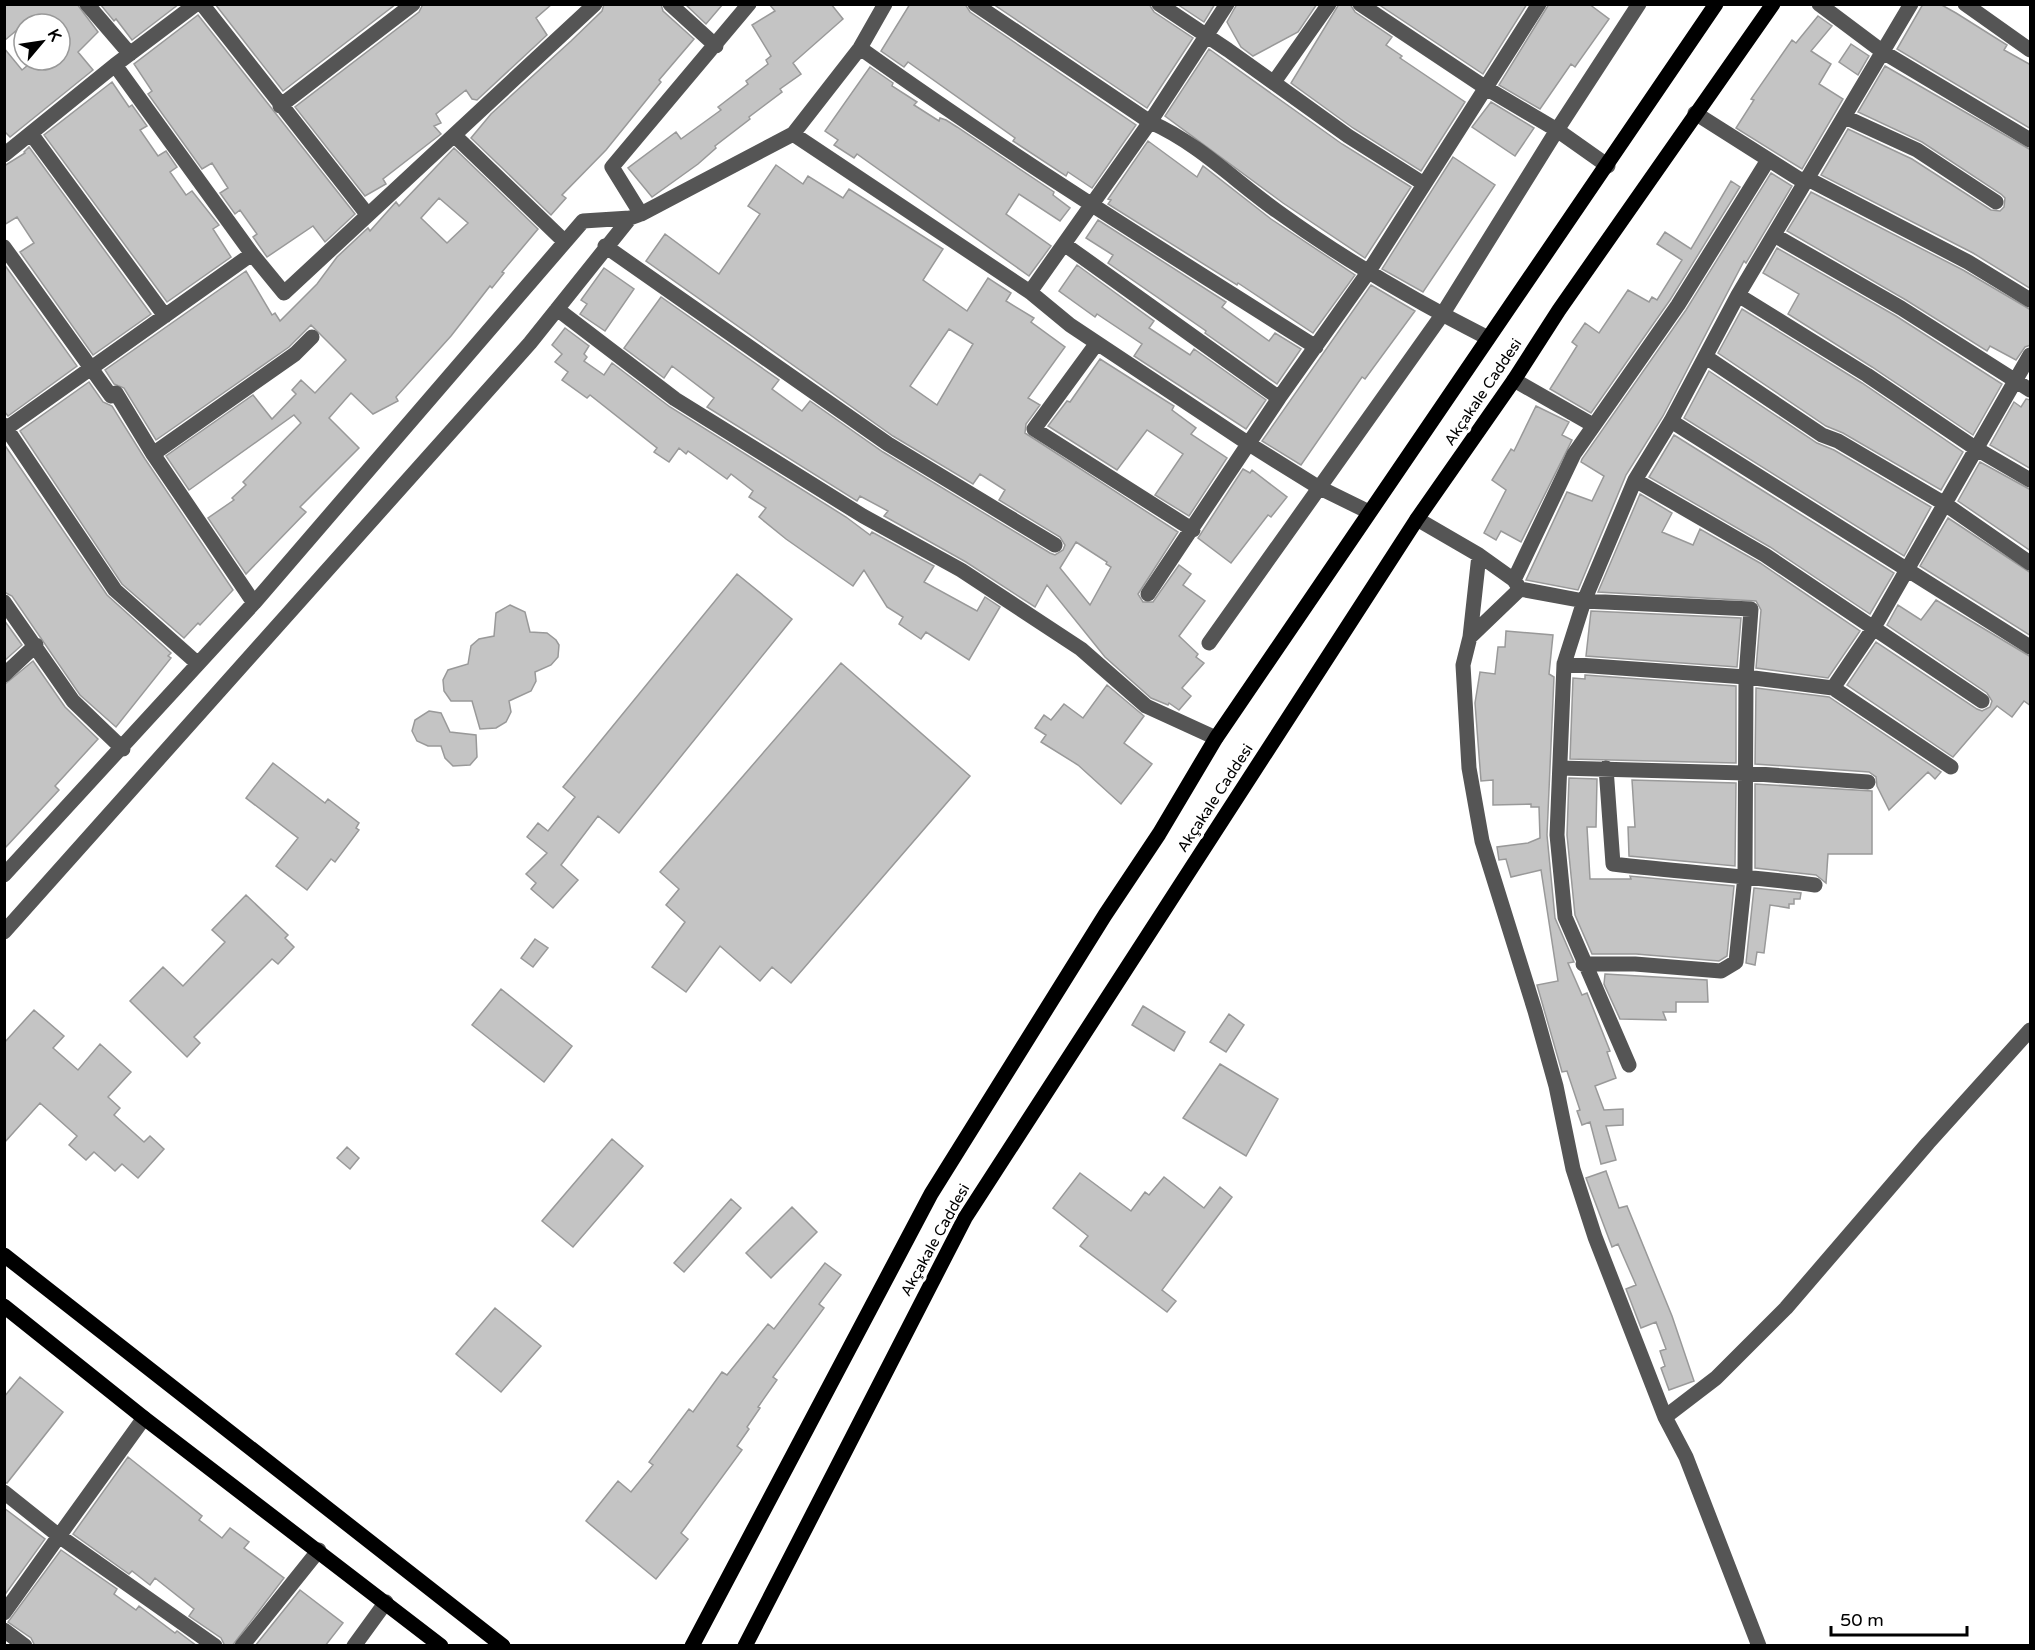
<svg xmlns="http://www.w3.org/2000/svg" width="2035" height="1650" viewBox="0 0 2035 1650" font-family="'Varela Round',sans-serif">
  <rect width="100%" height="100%" fill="#fff"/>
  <path fill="#c4c4c4" stroke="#999" stroke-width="1.5" fill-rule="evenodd" d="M4,4h73l21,28 -20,20 15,18 -83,67 -6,-6v-83l18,22 12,-10h26v-36h-36l-20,17z
    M100,4h79l-47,36 -16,-21 -2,2z
    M215,4h181l-113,87z
    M423,4h129l-16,14 11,17 -70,65 -5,-1 -6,-9 -30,24 5,9 -7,3 7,8 -58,45 3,5 -21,12 -70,-89 124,-95z
    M604,4h57l2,7 31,28 -35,41 2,2 -55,68 -44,45 4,3 -15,17 -80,-77 20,-24 80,-73 31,-30z
    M685,4h38l-17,20z
    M769,4h62l12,15 -50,44 8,11 -21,15 2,3 -33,25 1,2 -35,27 1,2 -18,16 -46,33 -24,-29 48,-36 5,7 40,-29 -3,-3 30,-23 -2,-3 22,-17 -2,-4 5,-4 -19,-31 23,-14z
    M910,4h55l5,8 166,113 -44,63 -24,-16 -2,4 -53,-35 2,-3 -107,-76 -4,5 -23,-16z
    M993,4h156l5,8 39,26 -46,70z
    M1177,4h38l-11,18z
    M1237,4h80l-19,28 -45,24 -12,-9 -14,-25z
    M1339,4h11l5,8 37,25 -6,8 16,11 -2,2 65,44 -44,69 -68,-43 -62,-45z
    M1378,4h149l-44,70z
    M1549,4h40l20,15 -34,48 -4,-3 -31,45 -41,-24z
    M1923,4h17l16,9 51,32 -3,5 27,15v64l-134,-80z
    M198,15l157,199 -30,28 -12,-16 -46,31 -14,-20 4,-3 -17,-24 -5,4 -15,-21 8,-5 -16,-25 -10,6 -54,-75 4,-3 -18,-27z
    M1818,16l14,10 -21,25 20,13 -12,20 24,15 -41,70 -66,-41 18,-28 -3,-1 41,-59 4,3z
    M1851,44l18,12 -11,19 -19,-13z
    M1209,49l133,95 69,43 -46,71 -82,-55 -118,-87z
    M1885,66l146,84v139l-58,-36 -152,-78 27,-46 64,30 79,51 9,1 4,-4 1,-9 -4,-4 -79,-52 -64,-30z
    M870,67l23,16 -1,3 25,16 -3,3 25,16 1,-3 6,2 11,7 97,65 -1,3 17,13 -10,13 -41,-27 -13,20 45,32 -22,30 -172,-122 -3,4 -20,-13 4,-5 -13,-9z
    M112,82l17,25 3,-2 15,21 -7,4 18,26 8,-5 11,16 -7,5 16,23 6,-4 27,34 -6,4 18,28 -64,45 -123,-167z
    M1491,102l43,26 -19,28 -43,-29z
    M1148,141l49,36 6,-11 68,53 84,56 -42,58 -75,-50 -1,2 -129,-81 3,-4 -3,-1z
    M29,147l122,167 -58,41 -73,-103 14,-9 -17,-26 -13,8v-59l21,-13 -1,-1z
    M454,148l84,81 -36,43 2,1 -12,15 -2,-2 -39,50 -55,61 2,4 -25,13 -22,-21 -22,25 30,30 -59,59 6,5 -60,62 -38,-56 26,-18 -2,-2 14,-13 -3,-3 58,-59 -7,-8 -105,75 -23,-34 87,-61 19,24 24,-25 -4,-4 9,-10 14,13 31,-33 -35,-35 -22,22 -133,93 -32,-52 -10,-4 -9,-14 141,-99 26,44 3,-2 5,8 37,-37 20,-27 31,-29 2,3 26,-29 3,4zM439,198l29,25 -21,20 -26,-25z
    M1453,157l42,28 -72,107 -41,-23z
    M776,165l27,19 5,-8 35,22 6,-9 94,60 -20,31 44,31 21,-33 23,15 -5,8 28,17 -3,4 34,25 -37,51 12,7 -14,19 -1,9 153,99 -40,62 5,8h10l26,-37 12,9 -8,11 22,16 -26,35 19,18 -2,3 8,6 -22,25 9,8 -12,14 -10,-7 -1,2 -17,-7 -46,-41 -58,-72 -12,22 -69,-45 -82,-46 4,-5 -28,-15 -3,5 -150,-94 7,-9 -42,-32 -8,12 -40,-30 37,-51 118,83 -7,9 30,22 8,-10 73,51 167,101 5,2 8,-5 2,-5 -5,-8 -61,-37 6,-10 -25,-16 -7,10 -80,-48 -247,-175 19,-27 54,40 41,-60 -12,-8zM949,329l24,15 -36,61 -27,-19zM1076,542l31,20 -1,2 5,3 -21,38 -30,-37z
    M1771,173l21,13 -46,77 -2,-2 -81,155 -37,59 -48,115 -52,-10 41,-88 25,9 12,-25 -23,-14 1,-3 104,-149z
    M1731,181l9,6 -70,113 -79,113 -41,-24 27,-43 -5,-4 13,-19 14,10 29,-43 21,12 3,-5 5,3 25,-40 -25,-16 8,-12 26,17z
    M1811,192l152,78 68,40v35l-6,2 -9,13 -26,-14 -3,5 -81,-51 -119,-69z
    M1098,220l128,82 -4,5 47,34 6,-8 26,16 -24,35 -72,-51 1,-2 -98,-68 5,-8 -27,-17z
    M1777,248l119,68 106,68 -29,51 -101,-68 -84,-53 11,-20 -36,-21z
    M4,264l73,102 -69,50 -4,-5z
    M1077,265l77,56 -5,7 41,27 4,-6 72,51 -20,29 -112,-73 8,-12 -45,-30 -2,3 -36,-26z
    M604,268l30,21 -29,42 -25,-17 7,-10 -6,-4z
    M1371,285l44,26 -50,68 -3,-2 -61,88 -39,-24z
    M1742,309l120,74 101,69 -22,38 -98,-57 -17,-7 -108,-73z
    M565,328l24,18 -5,8 3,3 -3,4 20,14 8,-12 58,44 176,110 24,18 2,-3 62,34 -10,16 53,29 8,-14 15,10 -31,53 -43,-28 -5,7 -22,-15 4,-7 -16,-10 -23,-37 -11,16 -67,-47 -27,-22 7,-9 -17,-11 4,-6 -22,-17 -4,5 -39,-28 -2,3 -7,-6 -10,14 -15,-10 3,-4 -67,-53 -3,3 -25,-18 6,-8 -13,-10 7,-8 -10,-9z
    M1100,359l74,47 -2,4 24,18 -5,6 36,24 -38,58 -34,-21 28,-41 -36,-24 -30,40 -69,-44 19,-25 3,1z
    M1709,371l108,72 17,7 97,57 -27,49 -220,-138z
    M89,382l14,20 9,4 33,53 88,131 -33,35 -2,-2 -14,15 -62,-54 -102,-153z
    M2026,399l5,1v69l-41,-24 24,-43 7,5z
    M1536,406l33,16 -7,13 10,5 -51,102 -20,-11 -5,9 -12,-7 22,-43 -14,-10 19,-31 3,2z
    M1674,435l220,138 -24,41 -100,-67 -121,-70z
    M4,444l103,151 64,58 -3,3 3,2 -55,69 -36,-32 -68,-99 -8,-4z
    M1980,462l51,28v61l-73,-50z
    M1243,469l7,4 2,-3 35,27 -16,20 -3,-2 -37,48 -33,-25z
    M1640,494l32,19 -10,19 31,13 7,-16 60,34 100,68 -32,47 -72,-10 5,-58 -5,-9 -158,-9z
    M1948,518l83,55v63l-111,-70z
    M737,574l55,45 -173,214 -21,-17 -37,49 17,15 -25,28 -22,-19 5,-6 -10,-9 21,-21 -20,-16 11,-14 10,8 27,-34 -12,-10z
    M1936,600l95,57v49l-7,-5 -12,16 -15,-11 -44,51 -106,-72 29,-43 101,67 5,2 8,-4 2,-6 -5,-8 -100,-68 11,-20 23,15z
    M510,605l15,7 5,20 17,1 9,7 3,5 -1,12 -7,8 -16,7 1,9 -5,10 -22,10 2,11 -5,10 -10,6 -16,1 -8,-28h-21l-7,-10 -1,-11 5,-10 20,-6 3,-18 8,-7 15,-3 2,-23z
    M1591,611l150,7 -4,49 -151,-11z
    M4,620l18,25 -18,16z
    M1506,631l47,4 -4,39 5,3 -7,158 8,83 19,44 -6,1 14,32 5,-2 23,58 -3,1 9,26 -21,8 9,24 19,-1v16l-17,1 10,34 -15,4 -11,-42 -8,3 -5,-14 3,-1 -13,-39 -5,1 -25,-87 21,-4 -17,-111 -30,7 -5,-18 -7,1 -2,-13 31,-4 12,-5 -1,-31h-8v-3l-38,1v-25l-12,1 -6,-78 5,-31 15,2 3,-27h7z
    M33,661l32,46 33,32 -43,47 4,4 -55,59v-164z
    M841,663l129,113 -179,207 -19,-16 -12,14 -40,-35 -34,46 -34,-25 33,-45 -19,-17 13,-16 -19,-17z
    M1585,675l151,11v77l-166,-4 3,-81 12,1z
    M1107,685l37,31 -20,27 28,21 -31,40 -43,-39 -37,-23 5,-7 -11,-7 9,-13 7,5 13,-16 19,14z
    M1756,688l73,9 112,75 -6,7 -7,-7 -39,38 -12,-24 -1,-9 -7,-5 -114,-8z
    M429,711l12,2 9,19 26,3 1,22 -7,8 -17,1 -8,-8 -4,-12h-13l-11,-5 -5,-10 3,-11z
    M273,763l52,40 3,-4 31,24 -3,5 3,2 -24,32 -4,-3 -24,31 -31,-24 22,-28 -52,-40z
    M1569,778l28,1 -1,48h-9l3,52h41l-1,-3 104,10 -7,70 -8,5 -83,-7h-44l-17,-39 -8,-80z
    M1632,780l104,3 -1,83 -106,-10 -1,-29h7z
    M1755,784l117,7v63h-44l-2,29 -10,-8 -61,-7z
    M1754,888l47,5 -1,6h-6v5h-5v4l-19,-3 -6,48 -7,-1 -2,13 -9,-2z
    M246,895l42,40 -3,3 9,9 -16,17 -6,-5 -78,78 6,6 -13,14 -57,-56 33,-34 20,19 42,-44 -13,-12z
    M535,939l13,9 -15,19 -12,-9z
    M1605,974l102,6 1,22h-32v10h-13l3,8 -46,-1 -16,-35z
    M501,989l71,57 -28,36 -72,-57z
    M1143,1006l42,26 -11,19 -42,-26z
    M34,1010l30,26 -11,12 25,22 22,-26 31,28 -23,25 12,11 -6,7 30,27 6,-6 14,13 -26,29 -16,-14 -7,7 -21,-19 -8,8 -17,-15 8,-9 -37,-33 -36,40v-100z
    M1229,1014l15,11 -18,27 -16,-10z
    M1220,1064l58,35 -32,57 -63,-38z
    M612,1139l31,27 -70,81 -31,-26z
    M347,1147l12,11 -9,11 -13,-11z
    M1606,1171l13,37 8,-2 45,110 22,65 -25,9 -8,-22 4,-2 -5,-15 6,-2 -10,-27 -15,6 -15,-39 10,-4 -18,-41 -6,3 -26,-69z
    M1080,1173l51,38 14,-19 4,3 15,-18 40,31 16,-21 12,10 -70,93 14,11 -9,11 -87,-66 8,-10 -35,-28z
    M731,1199l10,9 -57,64 -10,-9z
    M792,1207l25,25 -46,46 -25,-25z
    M825,1263l16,12 -22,29 5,4 -51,69 4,3 -19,27 2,1 -13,19 2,2 -12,17 5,4 -61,83 7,6 -32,40 -70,-58 32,-40 13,11 22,-27 -4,-3 40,-53 4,3 29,-40 5,3 41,-51 6,5z
    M495,1308l46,38 -40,46 -45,-38z
    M20,1377l43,35 -56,71 -3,-1v-85z
    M128,1457l74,59 -3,4 23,18 8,-10 19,14 -5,6 40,30 -52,68h-7l-4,-8 -32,-22 5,-7 -39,-31 -5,7 -18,-14 -3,3 -56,-40z
    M4,1508l41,31 -41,57z
    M61,1550l56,39 -3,5 22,16 3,-4 36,27 2,-2 20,15h-162l-4,-8 -23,-16z
    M300,1590l43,33 -18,23h-70z"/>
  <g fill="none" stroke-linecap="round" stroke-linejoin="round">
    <path stroke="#555" stroke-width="15" d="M87,4l43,50
      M202,4l165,210
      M670,4l46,42
      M975,4l175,118c48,21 85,59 127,89 66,48 138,90 211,127
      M1159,4l69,46 120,86 76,48
      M1360,4l126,84 71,42 51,36
      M1819,4l64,48 147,88
      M1965,4l65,46
      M860,48c148,106 302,202 456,299
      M115,65l137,189
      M1274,82l55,-78
      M280,106l133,-102
      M1695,113l109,69
      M1845,117l72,33 79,52
      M793,134l237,158 40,33 179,119 69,43 51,25
      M32,135l133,181
      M454,135l110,106
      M4,155l111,-90 81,-61
      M1806,178l162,84 62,38
      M641,214l-29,-47 137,-163
      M1774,235l127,73 129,82
      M1064,244l215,154
      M605,246l283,198 167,101
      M4,247l107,149 5,-3 37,61 101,149
      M1030,292l120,-170 77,-118
      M1738,295l129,80 108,73 55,32
      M557,309l118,90 188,117 98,54 120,79 65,57 70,32
      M1097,343l-63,86 159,101
      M1706,357l116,78 16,6 107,63 85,59
      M1514,380l79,45
      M1671,421l359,226
      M4,425l111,165 82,73
      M4,430l248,-176 32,39 311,-289
      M153,454l142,-100 17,-17
      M1635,480l130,75 217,146
      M1417,519l62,36 -9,82 -7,28 6,103 13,73 53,170 21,75 17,83 22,68 70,180 21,40 73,189
      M1479,555l35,25 6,9 64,12 167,8 -5,68 -1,199 -9,86 -15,9 -86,-7h-52
      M1514,580l60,-126 104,-149 90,-145
      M1148,594l131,-196 90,-127 170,-267
      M4,602l69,99 50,48
      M1470,637l50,-48
      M1209,643l233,-328 115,-185 82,-126
      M1564,664l182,13 87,11 40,-59 157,-274
      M4,675l32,-30
      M1833,688l118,79
      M1560,768l184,5 124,9
      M1606,768l7,96c67,8 135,12 202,21
      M4,875l250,-272 329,-382 47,-3 11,-4 152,-80 67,-86 25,-44
      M4,932l526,-589 100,-125
      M1629,1065l-64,-148 -8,-82 7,-171 20,-63 51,-121 36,-59 67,-126 173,-291
      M1665,1417l51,-39 70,-70 142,-165 102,-113
      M4,1492l55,44 85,-118
      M4,1613l55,-77 156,110
      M4,1630l21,16
      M242,1646l77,-96
      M354,1646l32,-44"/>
    <path stroke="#000" stroke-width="15" d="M4,1255l499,391
      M4,1306l140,112 297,228
      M692,1646l239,-452 174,-279 54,-81 57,-96 500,-734
      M745,1646l220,-428 452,-699 97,-139 45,-70 214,-306"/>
  </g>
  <g text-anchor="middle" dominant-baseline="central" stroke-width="6" stroke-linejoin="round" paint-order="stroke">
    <g font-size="15" fill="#000" stroke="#fff">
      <text transform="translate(1483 392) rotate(-56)">Akçakale Caddesi</text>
      <text transform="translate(1215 798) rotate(-57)">Akçakale Caddesi</text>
      <text transform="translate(935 1240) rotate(-61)">Akçakale Caddesi</text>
    </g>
  </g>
  <rect width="2035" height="1650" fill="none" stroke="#000000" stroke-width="12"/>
  <g transform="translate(42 42) rotate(61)"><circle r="28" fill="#ffffff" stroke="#999999" stroke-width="1.5"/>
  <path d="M0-4.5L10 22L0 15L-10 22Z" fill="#000000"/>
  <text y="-9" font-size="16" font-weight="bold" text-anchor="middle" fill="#000000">K</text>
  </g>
  <path d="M1831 1626v9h136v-9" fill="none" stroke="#000000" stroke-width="3"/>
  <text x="1840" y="1626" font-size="18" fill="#000000" stroke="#ffffff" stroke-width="4.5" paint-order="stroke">50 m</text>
</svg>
